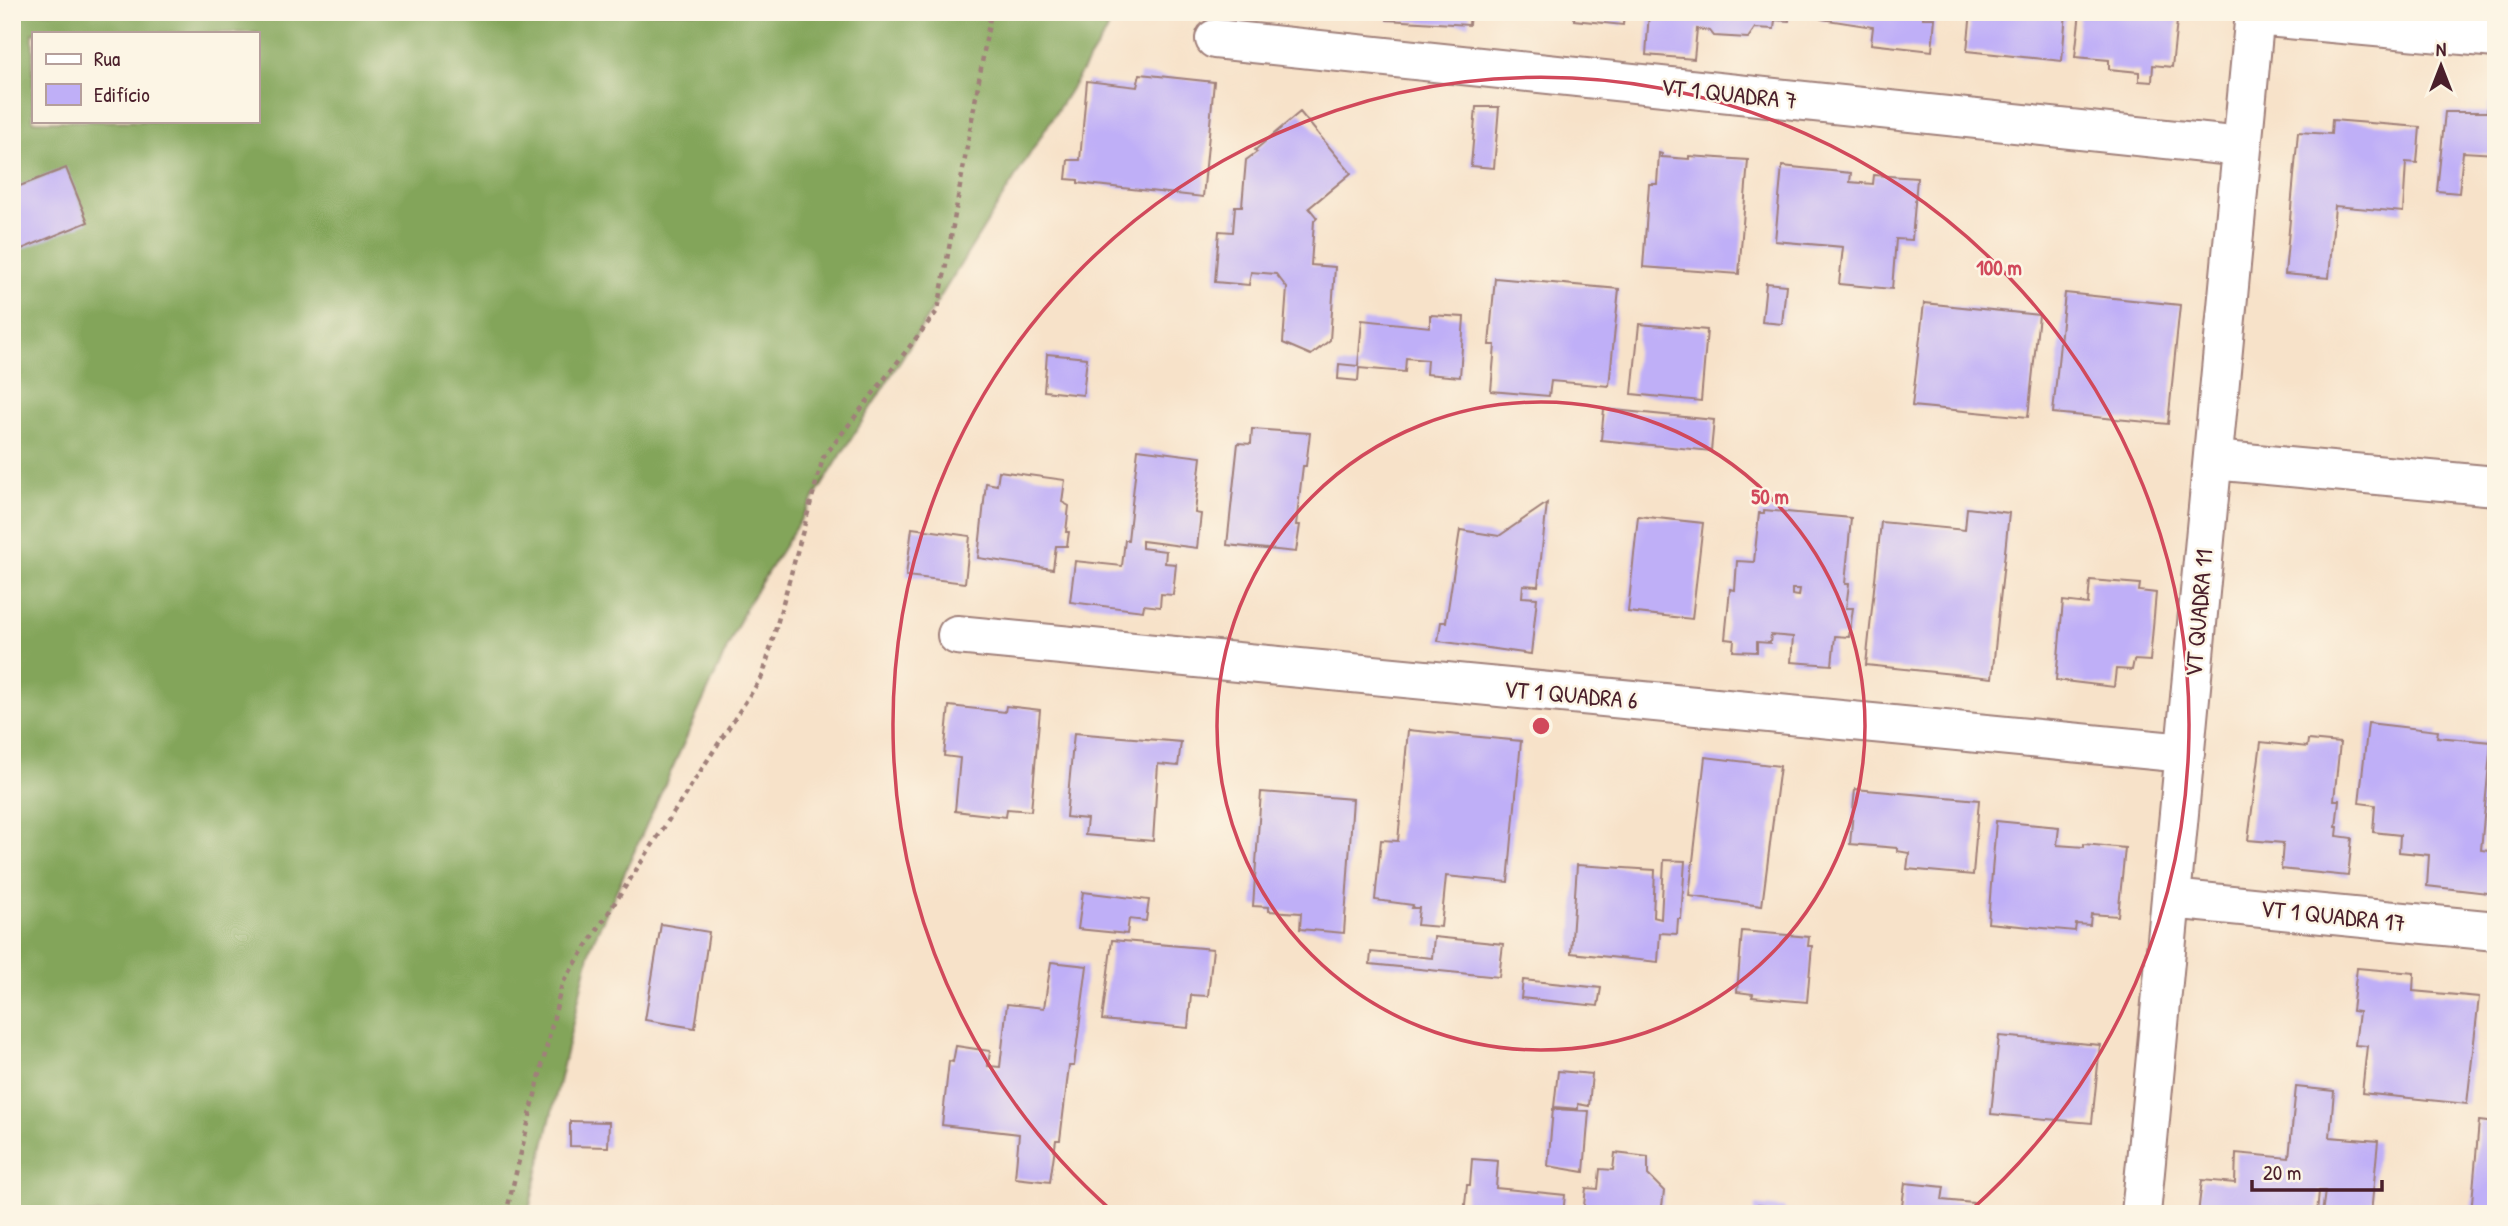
<svg xmlns="http://www.w3.org/2000/svg" width="2508" height="1226" viewBox="0 0 2508 1226" font-family="'Patrick Hand',sans-serif">
  <rect width="100%" height="100%" fill="#fcf5e5"/>
  <filter id="ink" filterUnits="userSpaceOnUse"><feTurbulence type="fractalNoise" baseFrequency=".0143" numOctaves="2"/><feDisplacementMap in="SourceGraphic" scale="14" xChannelSelector="R" yChannelSelector="G"/><feConvolveMatrix kernelMatrix="1 2 1 2 8 2 1 2 1" color-interpolation-filters="sRGB"/></filter>
  <filter id="wash" filterUnits="userSpaceOnUse"><feTurbulence type="fractalNoise" baseFrequency=".00686" numOctaves="4" result="noise"/><feDisplacementMap in="SourceGraphic" scale="28" xChannelSelector="R" yChannelSelector="G"/><feGaussianBlur stdDeviation="1.57" result="paint"/><feColorMatrix in="noise" values="0 0 0 0 0 0 0 0 0 0 0 0 0 0 0 0 0 1.4 0 .05"/><feComposite in="paint" operator="in"/></filter>
  <g filter="url(#wash)">
    <rect width="100%" height="100%" fill="#f7e2c9"/>
    <path fill="#83a55a" stroke="#666242" stroke-width="2" fill-rule="evenodd" d="M12,12h1101l-6,19 -360,574 -156,341 -63,268h-516zM33,33h224v88h-224z"/>
    <g id="blocks">
      <path fill="#bfaff7" fill-rule="evenodd" d="M1227,12h34l-1,6 -33,-4z
        M1387,12h83l-1,13 -82,-5z
        M1575,12h49l-1,13 -49,-5z
        M1649,12h141l-1,9 -14,-1 -1,9 -19,-1 -7,10 -34,-2 -4,-5 -13,-2 -3,30 -48,-4z
        M1822,12h101v6h12l-3,33 -61,-7 2,-17 -52,-8z
        M1971,12h95l-4,49 -95,-10z
        M2080,12h98l-6,55 -19,-2 -1,17 -13,-1v-9l-30,-3v-9l-34,-3z
        M1140,74l74,8 -11,115 -125,-14v-3l-12,-1 2,-19h12l7,-79 50,6z
        M2488,103l8,1v50l-33,-2 -4,41 -22,-2 8,-79h42z
        M1476,107h23l-5,61 -23,-2z
        M1300,112l51,61 -42,35 8,10 -3,3 -3,44 24,2 -5,73 -19,15 -28,-12 4,-55 -11,-14 -25,-2 -2,13 -34,-3 4,-51 14,1 2,-26h7l4,-46 11,-8 -2,-2z
        M2332,120l88,7 -3,36 -11,-1 -3,50 -68,-6 -6,72 -44,-4 13,-142 33,2z
        M1659,153l3,1v3l27,2v-3l59,4 -9,114 -96,-7 6,-83h8z
        M1782,166l69,7 -1,9 23,2 1,-9 43,3 -5,62 -16,-1 -4,50 -53,-5 4,-37 -68,-6z
        M66,168l22,54 -76,31v-64z
        M1495,278l124,11 -10,97 -58,-5 -2,15 -58,-5 4,-46h-6z
        M1766,283l20,2 -4,39 -20,-2z
        M2065,293l115,12 -12,119 -115,-11z
        M1924,303l115,12 -11,102 -116,-11z
        M1430,315l34,2 -4,60 -34,-3 1,-14 -21,-2 -1,14 -46,-4 -1,13 -20,-2 1,-15 19,2 4,-46 68,7z
        M1639,324l68,6 -6,71 -69,-7z
        M1047,354l40,4 -4,37 -39,-4z
        M1604,409l110,11 -3,31 -110,-11z
        M1252,429l58,4 -4,33h-3l-7,59h4l-4,27 -69,-7 11,-102 13,1z
        M1138,449l63,8 -6,56 6,1 -4,34 -55,-7v7l24,3 -1,12 11,1 -3,31 -12,-1 -1,13 -16,-2 -1,6 -73,-9 5,-41 47,5 3,-26h3z
        M999,471l66,9 -3,22 7,4 -3,26h3l-2,14h-11l-3,23 -75,-11 8,-75 11,2z
        M1547,503l-9,83 -15,-1 -1,12 15,1 -6,56 -93,-13 3,-19h5l14,-92 39,6z
        M1967,508l42,5 -17,165 -126,-13 15,-143 84,8z
        M1764,510l87,8 -6,66h4l-3,24h7l-4,29 -14,-1 -3,29 -41,-3 2,-25 -22,-2 -1,8 -13,-1v10l-24,-1 1,-11 -9,-1 5,-50 5,1 2,-29 17,1 5,-49h5zM1792,589h8l-1,7 -7,-1z
        M1638,516l65,7 -11,96 -64,-7z
        M912,528l58,8 -5,47 -59,-7z
        M2090,580l50,4 -1,7 17,2 -6,68 -16,-1 -2,10 -16,-1 -2,18 -58,-7 7,-79 25,3z
        M949,706l56,6 1,-6 34,4 -9,101 -24,-2 -1,8 -51,-6 5,-53 -16,-2z
        M2368,723l70,8 -1,6 54,5 -10,108 15,2v42l-69,-8 2,-31 -30,-3 1,-17 -27,-3 2,-27 -16,-2z
        M1408,730l113,11 -13,141 -62,-6 -5,51 -24,-2 2,-17h-7l1,-3 -38,-5 6,-60 17,1z
        M1074,733l107,9 -3,24 -20,-2 -5,77 -68,-6 2,-16 -21,-2z
        M2308,740l32,3 -6,57h5l-3,27h2l-1,9 15,2 -4,38 -67,-7 2,-26 -35,-3 13,-98 46,5z
        M1705,757l75,9 -18,140 -73,-10z
        M1855,789l124,11 -6,75 -66,-6 2,-16 -12,-2v-3l-47,-4z
        M1261,792l92,7 -9,134 -44,-4 1,-16 -32,-2v-4l-16,-1z
        M1996,821l63,6 -2,18 27,2v-3l41,4 -7,68 -27,-2 -1,11 -14,-1 -1,7 -87,-8z
        M1664,860l21,1 -4,58h-3l-1,15 -17,-1 -2,29 -87,-9 6,-88 78,5 -2,47 8,2z
        M1083,892l66,8 -3,21 -17,-2 -2,15 -49,-5z
        M661,924l48,8 -14,96 -50,-8z
        M1742,931l67,6 -1,9h4l-5,56 -55,-5 1,-3 -16,-2z
        M1434,937l69,7 -4,33 -129,-13 1,-12 61,6z
        M1112,940l101,9 -5,47 -17,-1 -3,33 -86,-8z
        M1051,962l36,4 -13,100h-5l-9,74h-4l-6,42 -35,-4 4,-44 -77,-9 7,-64 4,1 3,-16 34,5 -2,15 12,1 7,-63 37,4z
        M2357,968l57,5 -1,18 66,6 -12,107 -105,-11 5,-47 -12,-1 4,-33 -7,-1z
        M1523,980l78,8 -3,18 -77,-8z
        M1999,1036l101,9 -8,78 -101,-9z
        M1558,1071l34,3 -3,32 -11,-2v5l-24,-2z
        M2296,1087l38,4 -4,46 48,4 -7,73h-49l3,-23h-6l-2,23h-119l4,-34 33,3 1,-30 53,5z
        M1553,1109l36,2 -5,61 -36,-6z
        M570,1121l39,1 -1,25 -38,-1z
        M2479,1121l17,2v91h-25z
        M1615,1153l33,4v18l16,16 -3,23h-78l3,-26 12,1 2,-20 13,1z
        M1472,1159l26,2 -2,27 69,7 -2,19h-99l3,-29h3z
        M1905,1183l39,4 -2,13 31,3 -1,11h-71z
        M1755,1205l30,3v6h-31z
        M775,1208l15,3v3h-16z"/>
    </g>
  </g>
  <g filter="url(#ink)">
    <use href="#blocks" fill-opacity="0" stroke="#a0807a" stroke-width="2"/>
    <g fill="none" stroke-linecap="round" stroke-linejoin="round">
      <defs>
        <path id="minor" d="M2255,16l241,22
          M1215,39l1027,108
          M2213,460l283,26
          M957,635l1228,118
          M2171,899l325,32
          M2141,1214l114,-1202"/>
      </defs>
      <use href="#minor" stroke="#a0807a" stroke-width="42"/>
      <path stroke="#a0807a" stroke-width="4.5" stroke-dasharray="5 5" stroke-linecap="butt" d="M506,1214l56,-230 201,-309 60,-217 115,-148 53,-298"/>
      <use href="#minor" stroke="#fff" stroke-width="38"/>
    </g>
  </g>
  <g fill="none" stroke="#d1495b" stroke-width="3.5">
    <circle cx="1541" cy="726" r="324"/>
    <path d="M1112 1211A648 648 0 1 1 1970 1211"/>
  </g>
  <g text-anchor="middle" dominant-baseline="central" stroke-width="5" stroke-linejoin="round" paint-order="stroke">
    <g font-size="24" fill="#4a1f2b" stroke="#fcf5e5">
      <text transform="translate(1729 93) rotate(6)">VT 1 QUADRA 7</text>
      <text transform="translate(2198 613) rotate(-85)">VT QUADRA 11</text>
      <text transform="translate(1571 694) rotate(5)">VT 1 QUADRA 6</text>
      <text transform="translate(2333 915) rotate(6)">VT 1 QUADRA 17</text>
    </g>
  </g>
  <circle cx="1541" cy="726" r="10" fill="#d1495b" stroke="#fcf5e5" stroke-width="3.5"/>
  <g font-size="21" text-anchor="middle" font-weight="bold" fill="#d1495b" stroke="#fcf5e5" stroke-width="5" stroke-linejoin="round" paint-order="stroke">
    <text x="1999" y="275">100 m</text>
    <text x="1770" y="504">50 m</text>
  </g>
  <rect width="2508" height="1226" fill="none" stroke="#fcf5e5" stroke-width="42"/>
  <rect x="32" y="32" width="228" height="91" fill="#fcf5e5" stroke="#b59f9b" stroke-width="2"/>
  <rect x="46" y="54" width="35" height="10" fill="#ffffff" stroke="#b59f9b" stroke-width="2"/>
  <text x="94" y="66" font-size="21" fill="#4a1f2b">Rua</text>
  <rect x="46" y="84" width="35" height="21" fill="#bfaff7" stroke="#b59f9b" stroke-width="2"/>
  <text x="94" y="102" font-size="21" fill="#4a1f2b">Edifício</text>
  <g transform="translate(2441 66)" stroke="#fcf5e5" stroke-width="5" paint-order="stroke">
  <path d="M0-5L12 26L0 18L-12 26Z" fill="#4a1f2b"/>
  <text y="-10" font-size="19" font-weight="bold" text-anchor="middle" fill="#4a1f2b">N</text>
  </g>
  <path d="M2252 1180v10h130v-10" fill="none" stroke="#4a1f2b" stroke-width="3.5"/>
  <text x="2263" y="1180" font-size="21" fill="#4a1f2b" stroke="#fcf5e5" stroke-width="5" paint-order="stroke">20 m</text>
</svg>
